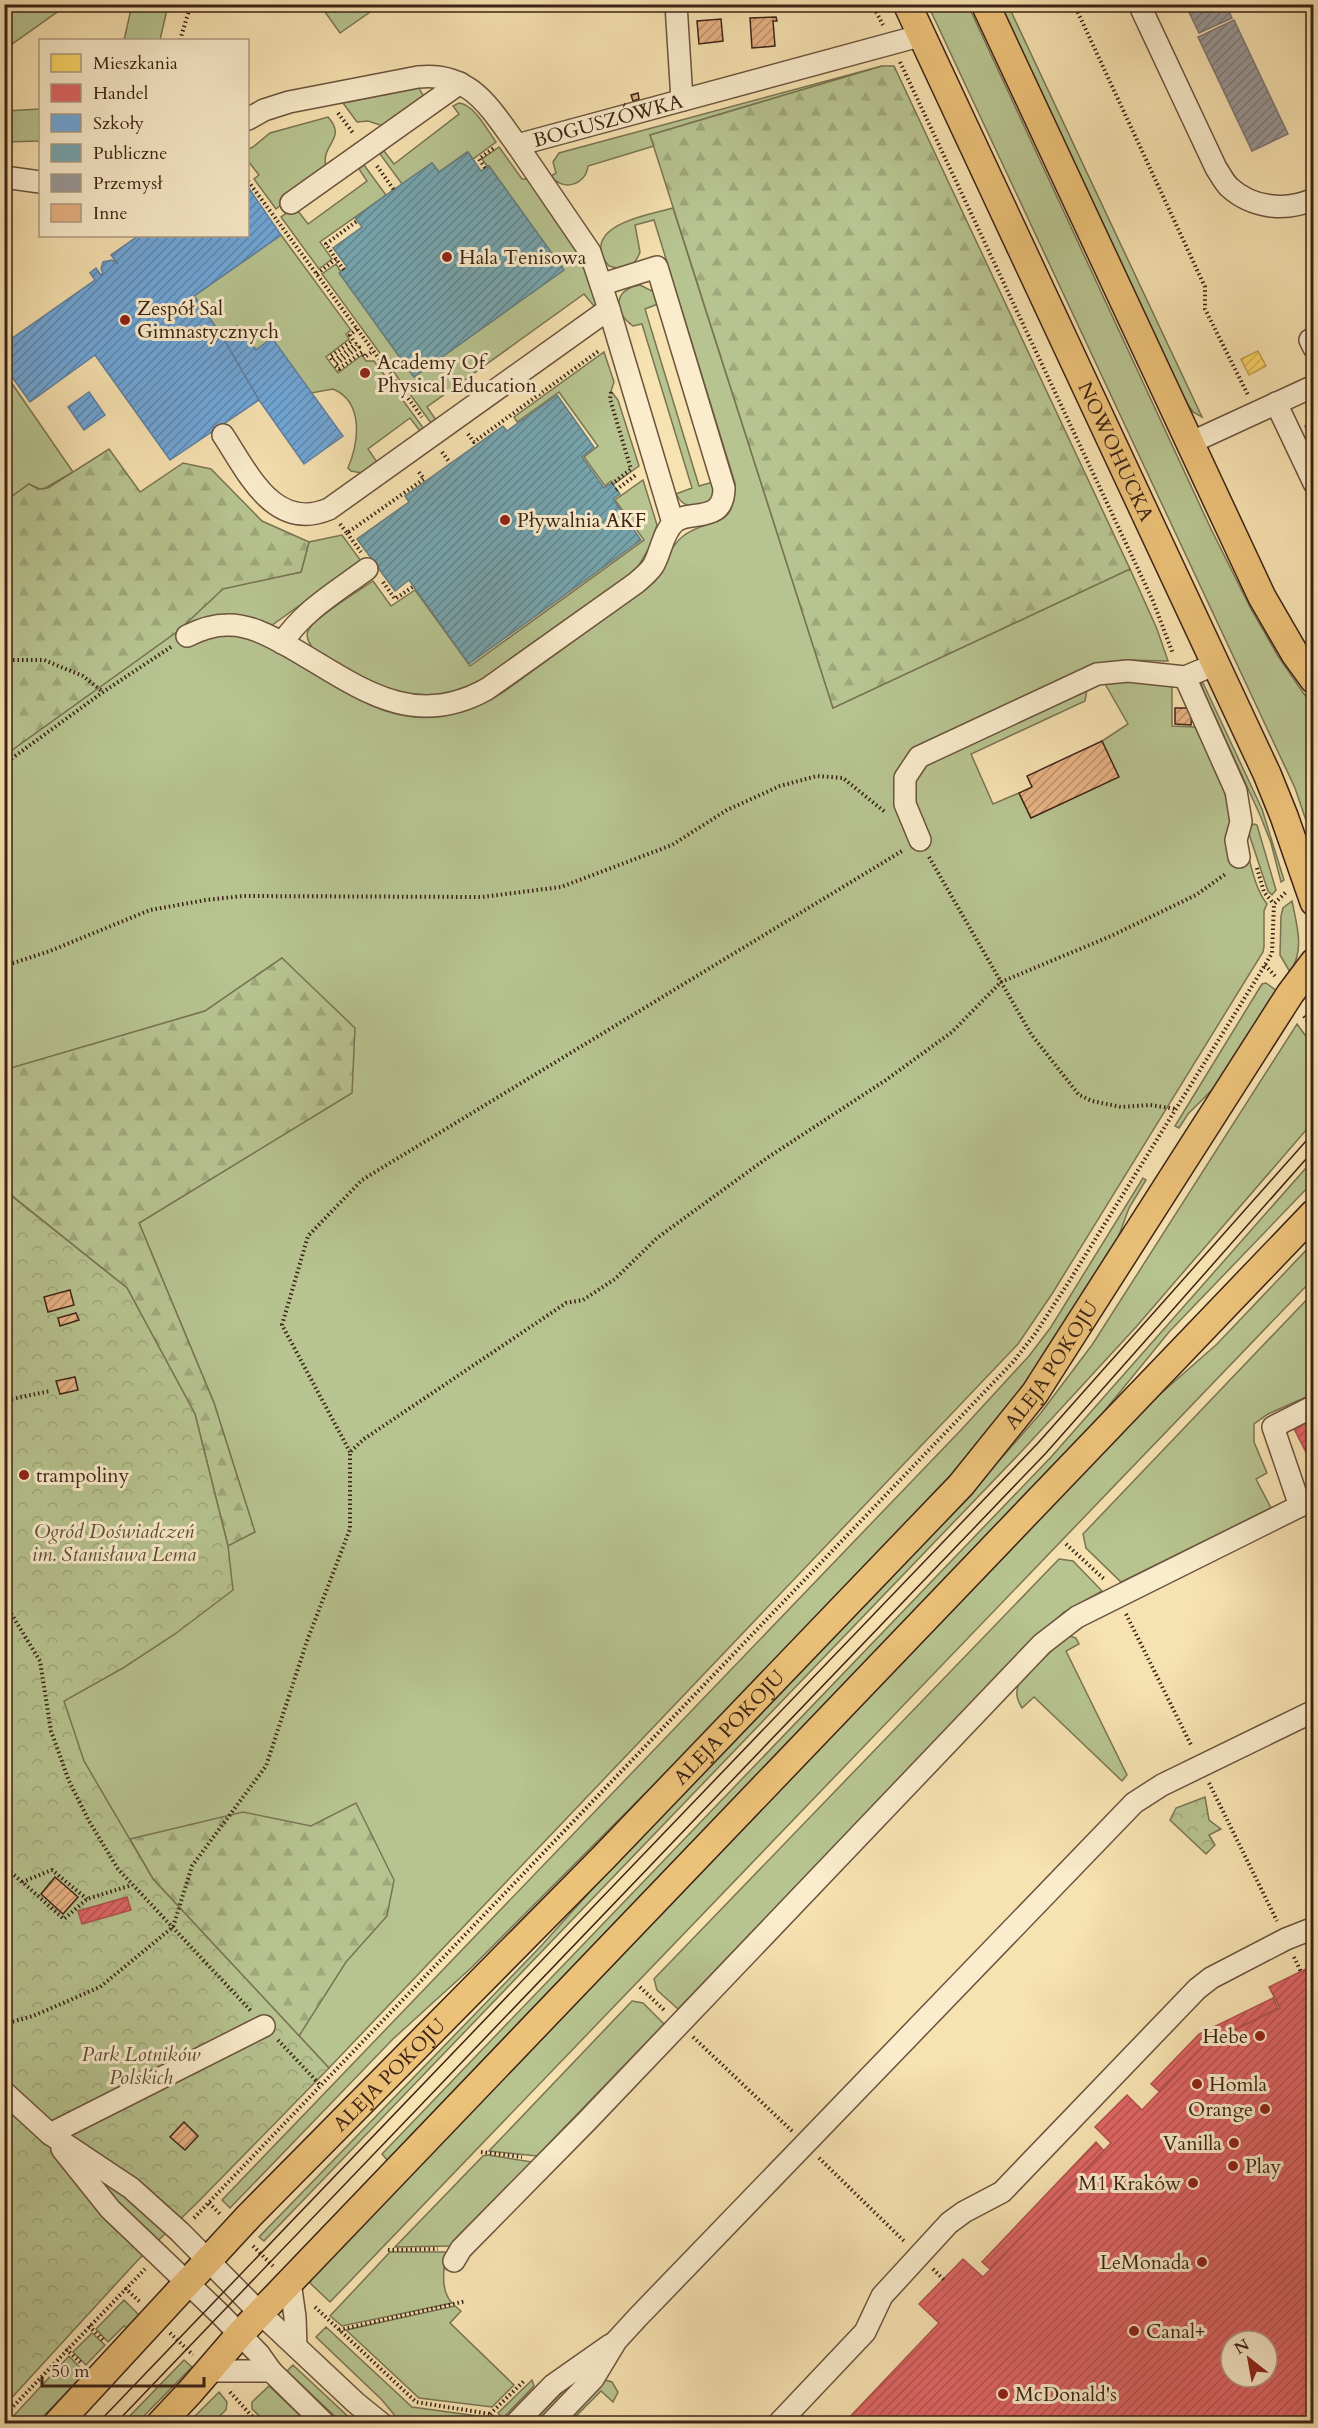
<svg xmlns="http://www.w3.org/2000/svg" width="1318" height="2428" viewBox="0 0 1318 2428" font-family="Cardo,serif">
  <defs>
    <pattern id="forest-firs" width="22" height="20" patternUnits="userSpaceOnUse" patternTransform="scale(1.5)"><rect width="22" height="20" fill="#b7c490"/><path d="M5 1l3.5 6h-7zM16 11l3.5 6h-7z" fill="#9ea87b"/></pattern>
    <pattern id="park-crowns" width="20" height="18" patternUnits="userSpaceOnUse" patternTransform="scale(1.5)"><rect width="20" height="18" fill="#b7c490"/><path d="M2 6a3 3 0 1 1 6 0M12 15a3 3 0 1 1 6 0" fill="none" stroke="#9ea87b"/></pattern>
    <pattern id="homes-hatch" width="6" height="6" patternUnits="userSpaceOnUse" patternTransform="scale(1.5)"><rect width="6" height="6" fill="#ffd966"/><path d="M-1 1l2-2M0 6l6-6M5 7l2-2" fill="none" stroke="#dbba58"/></pattern>
    <pattern id="shops-hatch" width="6" height="6" patternUnits="userSpaceOnUse" patternTransform="scale(1.5)"><rect width="6" height="6" fill="#e06666"/><path d="M-1 1l2-2M0 6l6-6M5 7l2-2" fill="none" stroke="#b75453"/></pattern>
    <pattern id="schools-hatch" width="6" height="6" patternUnits="userSpaceOnUse" patternTransform="scale(1.5)"><rect width="6" height="6" fill="#6fa8dc"/><path d="M-1 1l2-2M0 6l6-6M5 7l2-2" fill="none" stroke="#5c88b1"/></pattern>
    <pattern id="public-hatch" width="6" height="6" patternUnits="userSpaceOnUse" patternTransform="scale(1.5)"><rect width="6" height="6" fill="#76a5af"/><path d="M-1 1l2-2M0 6l6-6M5 7l2-2" fill="none" stroke="#62868d"/></pattern>
    <pattern id="industry-hatch" width="6" height="6" patternUnits="userSpaceOnUse" patternTransform="scale(1.5)"><rect width="6" height="6" fill="#999"/><path d="M-1 1l2-2M0 6l6-6M5 7l2-2" fill="none" stroke="#7e7c7c"/></pattern>
    <pattern id="building-hatch" width="6" height="6" patternUnits="userSpaceOnUse" patternTransform="scale(1.5)"><rect width="6" height="6" fill="#e9b385"/><path d="M-1 1l2-2M0 6l6-6M5 7l2-2" fill="none" stroke="#be916c"/></pattern>
  </defs>
  <rect width="100%" height="100%" fill="#f7e2b1"/>
  <filter id="stains"><feTurbulence type="fractalNoise" baseFrequency=".00333" numOctaves="4"/><feColorMatrix values="0 0 0 0 .2 0 0 0 0 .09 0 0 0 0 .02 0 0 0 .5 -.17"/></filter>
  <radialGradient id="worn" r=".72"><stop offset=".6" stop-color="#630" stop-opacity="0"/><stop offset="1" stop-color="#630" stop-opacity=".3"/></radialGradient>
  <path fill="#b7c490" stroke="#7a7453" stroke-width="1.5" d="M5,4h62v1l-62,44z
    M132,5h36l-8,35h-36z
    M320,5h60l-40,28z
    M928,5h40l243,524 40,80 27,47 35,51v134l-18,-53z
    M999,5h9l194,412 -9,-5 -7,-10z
    M882,66l-232,69 4,11 -66,20c-2,19 -25,26 -37,10l5,-3 -3,-11 6,-9z
    M419,88l5,9 -41,29 -15,-5 -11,1 -14,-19z
    M459,103c16,2 28,27 37,39l-23,17 -6,-7 -28,20 -7,-9 -30,21 -22,-30 4,-3 10,13 65,-50 -6,-8z
    M40,109v32l-35,1v-31z
    M328,117c20,22 -8,27 -2,50l-50,42 -22,-30 5,-4 -11,-14v-12l5,-2 17,-14z
    M499,147l23,32h6c27,38 61,77 68,125l-2,2 -10,-12 -157,113 9,13 -5,3 -109,-149 14,-10 5,8 -1,1 74,104 149,-108 -74,-103 -1,1 -6,-8z
    M364,165l22,30 -66,47 12,17 -13,10 -38,-52 14,-10 13,17 59,-43 -8,-12z
    M673,208l160,500 297,-139 27,60 11,32 -43,-1 -34,6 -6,35 -114,53 22,50 26,-11 12,25 87,-41 -16,-36 26,-17 -24,-42 25,-1 43,5v40l23,1c20,29 39,82 50,116 6,21 9,44 22,61l-3,7v36l-1,5 -211,342 -34,50 -689,724 -157,-169 -54,-45 -114,-268 1,-396 122,98 128,245 -41,-130 -75,-180 212,-130 -69,-135 -77,53 -200,59v-315l173,-124 45,-43 78,-16 8,-30 33,-7 19,26 -90,65 -8,19c89,44 139,110 242,46l143,-104c13,-15 21,-40 34,-50 27,-22 53,-3 53,-54l-81,-263 -19,5 5,27c-5,15 -16,19 -31,14 -5,-5 -9,-14 -8,-21 4,-24 52,-31 72,-37z
    M281,235l70,95 -5,4 3,5 -23,18 12,16 24,-18 4,6h8l50,68 -4,2 -10,-13 -42,31 9,13 -15,11 -11,-2 -3,-3c11,-26 16,-66 -15,-79l-22,4 -39,-54 -16,11 -19,-24 -15,10 -28,-40z
    M640,285l14,7 4,12 -13,5 54,177 14,-4v14l-9,10c-14,1 -21,1 -28,-12l16,-6 -50,-164 -9,2c-20,-14 -20,-36 7,-41z
    M604,352l10,30 -3,9 7,9 21,66 -25,18 -3,-3 -6,5 -21,-29 14,-11 -39,-54 -42,30 -3,-5z
    M4,372l69,100 -31,18 -13,-6 -24,18z
    M643,480l14,45 -8,23 -14,24 -156,112c-25,11 -54,15 -81,10 -19,-4 -66,-31 -82,-43 -5,-4 -11,-13 -8,-20 4,-12 52,-41 65,-50l18,25 24,-16 55,76 174,-126 -29,-40z
    M1203,683l59,126 22,71 -3,2 -10,-39 -11,-28 -56,-123 -3,-8z
    M1254,824l3,1 19,65 -4,5 -4,-4 -19,-57 -1,-7z
    M1292,901c5,25 13,49 -2,71l-10,-17 1,-39 2,-8z
    M1266,983l11,8 -63,97 -26,26 -9,14 -4,-2 87,-142z
    M1297,1024l16,22v76l-177,205 -116,126 -756,788 -5,-4 282,-291 83,-92 343,-357 73,-83 52,-69z
    M1313,1160v22l-144,150 -76,93 -705,736 -6,-7 669,-697z
    M1143,1178l3,2 -17,28 -15,41 -81,127 -86,106 -185,194 -291,292 -78,71 -163,169 -8,-8 739,-770 68,-74 22,-29z
    M1313,1243v36l-983,1023 -20,-19 3,-7 837,-873 67,-59z
    M1313,1293v101l-45,20 -14,10v18l13,31 -11,6 15,29 -150,74 -35,-34 -3,-14z
    M1059,1559l14,2 29,30 -38,21 -44,40 -342,357 -21,-19 -3,-11z
    M1070,1636l6,2 3,6 -13,7 61,124 -5,6 -88,-84 -12,11c-6,-10 -7,-16 -2,-27l44,-42z
    M632,2001l11,2 21,21 -127,132 -48,-5z
    M488,2155l44,7 -81,84 -56,1 88,-91z
    M390,2252h54l3,1c-4,16 -7,37 5,50l-110,23 -12,-10z
    M124,2300l16,16 -12,13 -4,-3 -16,16 -12,-13z
    M455,2306l6,5 -11,12 64,62 -22,22 -73,-9 -73,-68z
    M326,2327l86,80 73,10 2,6h-86l-19,-23 -66,-63z
    M92,2333l13,12 -19,20 -13,-13z
    M69,2356l16,17 -48,50h-30z
    M184,2360l8,7 -55,56h-14z
    M293,2365l62,58h-13l-55,-52z
    M579,2375l4,4 -43,44 -9,1z
    M532,2380l2,6 -31,32 -5,-5z
    M605,2380l7,2 6,10 -5,10 -12,-11 -32,32 -10,1 37,-40z
    M269,2386l39,37h-41l-15,-14v-7z
    M219,2392l8,10 -1,8 -14,13h-24z"/>
  <path fill="url(#forest-firs)" stroke="#7a7453" stroke-width="1.5" d="M882,66h12l236,503 -297,139 -183,-573z
    M109,449l31,43 43,-29 28,6 51,52 47,21 -8,30 -78,17 -45,42 -173,124 -1,-253 25,-18 9,5 10,-1z
    M282,958l73,70 -3,65 -213,130 75,180 41,129 -27,14 -33,-132 -68,-126 -122,-98 -1,-120 201,-59z
    M356,1803l38,77 -7,36 -41,46 -47,74 -146,-157 -23,-40 113,-27 68,14z"/>
  <path fill="url(#park-crowns)" stroke="#7a7453" stroke-width="1.5" d="M4,1190l123,98 68,126 33,132 5,44 -58,44 -52,34 -59,33 20,60 69,118 176,189 -132,135 -60,58 -132,144z
    M1205,1797l4,23 12,9 -12,6 6,10 -9,9 -36,-34 6,-12z"/>
  <path fill="url(#homes-hatch)" stroke="#c4a24e" stroke-width="1.5" d="M1258,351l8,15 -17,9 -8,-16z"/>
  <path fill="url(#shops-hatch)" stroke="#af524e" stroke-width="1.5" fill-rule="evenodd" d="M1286,1413l28,2v53z
    M127,1897l4,13 -49,14 -4,-13z
    M1314,1965v459h-471l96,-101 -20,-19 44,-45 20,18 128,-134 -16,-16 32,-32 15,15 62,-65 76,-37 -11,-21zM1231,2341h36v36h-36z
    M1273,1998l5,10 -74,37 -44,47 -9,-8 48,-50z
    M1096,2142l8,9 -114,118 -8,-7z"/>
  <path fill="url(#schools-hatch)" stroke="#6080a1" stroke-width="1.5" d="M248,187l33,48 -87,61 28,40 37,64 -89,60 -75,-105 -65,47 -26,-36v-22l91,-64 -5,-7 6,-5 5,7 2,-2 -2,-4 2,-7 9,-2 6,4 -7,-9 27,-19h110z
    M237,326l19,24 16,-12 71,98 -39,28 -45,-64 -37,-64z
    M89,392l16,23 -21,15 -16,-23z"/>
  <path fill="url(#public-hatch)" stroke="#657e81" stroke-width="1.5" d="M468,152l13,19 8,-5 75,104 -150,107 -75,-104 8,-6 -14,-19 29,-21 -7,-9 31,-23 46,-32 7,9z
    M557,395l37,52 -12,10 22,31 8,-5 8,11 -7,5 28,41 -172,124 -60,-84 -14,11 -38,-52 52,-37 -4,-6 98,-70 4,5z"/>
  <path fill="url(#industry-hatch)" stroke="#7d7672" stroke-width="1.5" d="M1185,4h41l6,14 -33,15z
    M1234,20l54,114 -36,17 -54,-114z
    M1314,422v23l-9,-19z"/>
  <path fill="url(#building-hatch)" stroke="#3c2316" stroke-width="1.5" d="M776,17l1,4h-4l2,25 -23,2 -2,-30z
    M721,19l2,22 -24,3 -2,-23z
    M638,93l1,6 -6,2 -2,-6z
    M1175,708h17l-1,17 -16,-1z
    M1102,741l17,36 -88,41 -12,-25 13,-6 -5,-11z
    M70,1290l4,15 -26,7 -4,-15z
    M76,1313l3,7 -19,6 -2,-8z
    M75,1377l3,13 -18,4 -4,-13z
    M55,1877l23,20 -15,17 -22,-20z
    M184,2122l14,14 -13,14 -15,-13z"/>
  <g fill="none" stroke-linecap="round" stroke-linejoin="round">
    <defs>
      <g id="minor">
        <path d="M676,4l6,96"/>
        <path d="M1139,4l77,164c4,6 8,14 13,19 23,21 57,25 85,12"/>
        <path id="s1" d="M248,119l16,-9 25,-8 129,-25c52,-6 72,31 99,68l406,-110"/>
        <path d="M4,177l36,5"/>
        <path d="M291,203l169,-120"/>
        <path d="M609,309l64,214"/>
        <path d="M1314,338l-4,2 4,8"/>
        <path d="M1276,403l38,80"/>
        <path d="M223,435c25,38 51,97 106,74l280,-200 -19,-57 -73,-107"/>
        <path d="M1190,443l124,-57"/>
        <path d="M187,636c12,-6 26,-11 40,-11 22,-1 45,12 63,22 66,38 121,85 197,42l149,-106c6,-5 13,-11 17,-17 8,-13 10,-36 23,-45 14,-11 48,3 48,-33l-67,-221 -54,17"/>
        <path d="M282,643c22,-33 54,-51 85,-74"/>
        <path d="M1185,677l51,114 5,31 -5,18 3,17"/>
        <path d="M920,840l-15,-36v-26l14,-21 178,-83 31,-3 57,6 31,-13"/>
        <path d="M1300,1506l-27,-79 41,-21"/>
        <path d="M4,2092l46,42 81,54 49,44 80,81 96,90 26,21"/>
        <path d="M50,2134l214,-108"/>
        <path d="M62,2149l48,60 110,105 39,40 12,17 54,53"/>
        <path d="M454,2261l7,-12 126,-128 455,-477 35,-27 237,-118"/>
        <path d="M290,2282l5,35 1,29"/>
        <path d="M208,2371h63"/>
        <path d="M515,2424l38,-39 57,-40"/>
        <path d="M550,2424l43,-45 23,-38 22,-24 496,-514 28,-18 152,-74"/>
        <path d="M778,2424l87,-92 17,-36 67,-73 15,-11 38,-20 195,-203 14,-11 75,-39 28,-11"/>
      </g>
      <g id="major">
        <path id="s2" d="M907,4l360,770 17,42 30,86"/>
        <path d="M985,4l277,593 33,57 19,26"/>
        <path id="s3" d="M57,2424l192,-208 355,-359 357,-372 74,-92 255,-399 24,-32"/>
        <path d="M160,2424l30,-32 50,-58 1074,-1121"/>
      </g>
    </defs>
    <use href="#minor" stroke="#6b533d" stroke-width="24"/>
    <use href="#major" stroke="#3c2316" stroke-width="30"/>
    <path stroke="#3c2316" stroke-width="4" stroke-dasharray="1.5 3" stroke-linecap="butt" d="M872,4l11,21
      M1074,4l131,283v22l43,86
      M180,40l11,-36
      M900,62l253,539 20,53
      M338,113l15,20
      M377,166l17,24
      M485,168l-6,-9 16,-12
      M248,181l174,236
      M336,259l-10,-15 31,-23
      M317,274l19,-15 8,11
      M357,329l-7,6 3,5 -23,17 3,4 23,-17 3,3 -24,18 4,4 23,-17 3,5 8,-6
      M611,392l-1,7 21,70 -19,15
      M468,434l6,8 126,-92
      M442,452l8,11
      M616,490l21,-16
      M340,524l7,9 77,-54 -6,-8
      M347,533l14,19
      M383,582l12,17 19,-13
      M4,660h40l39,16 20,16
      M4,764l99,-72 68,-45
      M929,857l102,177 48,61 13,6 29,6 29,-2 26,4
      M1257,868l7,24 10,12
      M1265,965l10,11
      M4,966l46,-15 100,-41 56,-10 37,-4 239,1 79,-10 111,-42 55,-35 53,-24 37,-10 26,2 42,34
      M1304,1016l10,14
      M4,1404l8,-5 38,-8
      M350,1452l-68,-127 26,-89 54,-56 540,-329
      M1066,1544l39,36
      M4,1602l36,59 11,70 18,50 20,40 29,48 133,142
      M1126,1614l66,133
      M1209,1783l68,138
      M4,1866l60,53 23,-20 45,-14
      M22,1882l30,-12 35,29
      M1294,1957l7,15
      M640,1987l25,24
      M4,2024l29,-8 67,-29 73,-60 19,-61 74,-100 41,-125 43,-112v-77l14,-13 202,-136 17,-3 32,-21 42,-41 110,-80 119,-78 66,-48 49,-50 110,-46 85,-41 31,-22
      M693,2037l99,94
      M278,2040l43,46
      M481,2152l41,5
      M819,2158l85,83
      M209,2203l11,11
      M194,2218l819,-856 22,-28 35,-54 195,-315 7,-12 2,-49 12,-12
      M253,2246l20,20
      M388,2250l50,-1
      M933,2269l11,11
      M125,2288l15,14
      M315,2307l101,95 74,12 4,5
      M89,2326l14,14
      M339,2330l127,-29
      M170,2333l23,22
      M66,2349l15,14
      M230,2392l29,32
      M490,2414l34,-33
      M4,2416l141,-147"/>
    <use href="#minor" stroke="#faeccc" stroke-width="21"/>
    <use href="#major" stroke="#ecc178" stroke-width="27"/>
    <path stroke="#3c2316" stroke-width="1.5" d="M97,2424l941,-981 276,-311
      M115,2424l931,-971 268,-303"/>
  </g>
  <g fill="#8f2418" stroke="#faeccc" stroke-width="2">
    <circle cx="447" cy="257" r="6"/>
    <circle cx="125" cy="320" r="6"/>
    <circle cx="365" cy="373" r="6"/>
    <circle cx="505" cy="520" r="6"/>
    <circle cx="24" cy="1475" r="6"/>
    <circle cx="1260" cy="2036" r="6"/>
    <circle cx="1197" cy="2084" r="6"/>
    <circle cx="1265" cy="2109" r="6"/>
    <circle cx="1234" cy="2143" r="6"/>
    <circle cx="1233" cy="2166" r="6"/>
    <circle cx="1193" cy="2183" r="6"/>
    <circle cx="1202" cy="2262" r="6"/>
    <circle cx="1134" cy="2331" r="6"/>
    <circle cx="1003" cy="2394" r="6"/>
  </g>
  <g text-anchor="middle" dominant-baseline="central" stroke-width="6" stroke-linejoin="round" paint-order="stroke">
    <g font-size="20" fill="#3c2316" stroke="#faeccc">
      <text stroke="none"><textPath href="#s1" startOffset="398">BOGUSZÓWKA</textPath></text>
      <text stroke="none"><textPath href="#s2" startOffset="494">NOWOHUCKA</textPath></text>
      <text stroke="none"><textPath href="#s3" startOffset="1454">ALEJA POKOJU</textPath></text>
      <text stroke="none"><textPath href="#s3" startOffset="968">ALEJA POKOJU</textPath></text>
      <text stroke="none"><textPath href="#s3" startOffset="482">ALEJA POKOJU</textPath></text>
    </g>
    <g font-size="20" fill="#3c2316" stroke="#faeccc" text-anchor="start">
      <text x="459" y="257">Hala Tenisowa</text>
      <text x="137" y="308">Zespół Sal<tspan x="137" dy="23">Gimnastycznych</tspan></text>
      <text x="377" y="362">Academy Of<tspan x="377" dy="23">Physical Education</tspan></text>
      <text x="517" y="520">Pływalnia AKF</text>
      <text x="36" y="1475">trampoliny</text>
      <text x="1248" y="2036" text-anchor="end">Hebe</text>
      <text x="1209" y="2084">Homla</text>
      <text x="1253" y="2109" text-anchor="end">Orange</text>
      <text x="1222" y="2143" text-anchor="end">Vanilla</text>
      <text x="1245" y="2166">Play</text>
      <text x="1181" y="2183" text-anchor="end">M1 Kraków</text>
      <text x="1190" y="2262" text-anchor="end">LeMonada</text>
      <text x="1146" y="2331">Canal+</text>
      <text x="1015" y="2394">McDonald's</text>
    </g>
    <g font-size="20" font-style="italic" fill="#5b4b34" stroke="#faeccc">
      <text x="114" y="1531">Ogród Doświadczeń<tspan x="114" dy="23">im. Stanisława Lema</tspan></text>
      <text x="141" y="2054">Park Lotników<tspan x="141" dy="23">Polskich</tspan></text>
    </g>
  </g>
  <rect width="1318" height="2428" fill="none" stroke="#f7e2b1" stroke-width="24"/>
  <rect x="6" y="6" width="1306" height="2416" fill="none" stroke="#3c2316" stroke-width="3"/>
  <rect x="12" y="12" width="1294" height="2404" fill="none" stroke="#3c2316" stroke-width="1.5"/>
  <rect x="39" y="39" width="210" height="198" fill="#faeccc" stroke="#ae9c83" stroke-width="1.5"/>
  <rect x="51" y="54" width="30" height="18" fill="#ffd966" stroke="#ae9c83" stroke-width="1.5"/>
  <text x="93" y="69" font-size="18" fill="#3c2316">Mieszkania</text>
  <rect x="51" y="84" width="30" height="18" fill="#e06666" stroke="#ae9c83" stroke-width="1.5"/>
  <text x="93" y="99" font-size="18" fill="#3c2316">Handel</text>
  <rect x="51" y="114" width="30" height="18" fill="#6fa8dc" stroke="#ae9c83" stroke-width="1.5"/>
  <text x="93" y="129" font-size="18" fill="#3c2316">Szkoły</text>
  <rect x="51" y="144" width="30" height="18" fill="#76a5af" stroke="#ae9c83" stroke-width="1.5"/>
  <text x="93" y="159" font-size="18" fill="#3c2316">Publiczne</text>
  <rect x="51" y="174" width="30" height="18" fill="#999999" stroke="#ae9c83" stroke-width="1.5"/>
  <text x="93" y="189" font-size="18" fill="#3c2316">Przemysł</text>
  <rect x="51" y="204" width="30" height="18" fill="#e9b385" stroke="#ae9c83" stroke-width="1.5"/>
  <text x="93" y="219" font-size="18" fill="#3c2316">Inne</text>
  <g transform="translate(1249 2359) rotate(329)"><circle r="28" fill="#faeccc" stroke="#ae9c83" stroke-width="1.5"/>
  <path d="M0-4.5L10 22L0 15L-10 22Z" fill="#8f2418"/>
  <text y="-9" font-size="16" font-weight="bold" text-anchor="middle" fill="#3c2316">N</text>
  </g>
  <path d="M42 2377v9h162v-9" fill="none" stroke="#3c2316" stroke-width="3"/>
  <text x="51" y="2377" font-size="18" fill="#3c2316" stroke="#faeccc" stroke-width="4.5" paint-order="stroke">50 m</text>
  <rect width="100%" height="100%" filter="url(#stains)"/>
  <rect width="100%" height="100%" fill="url(#worn)"/>
</svg>
